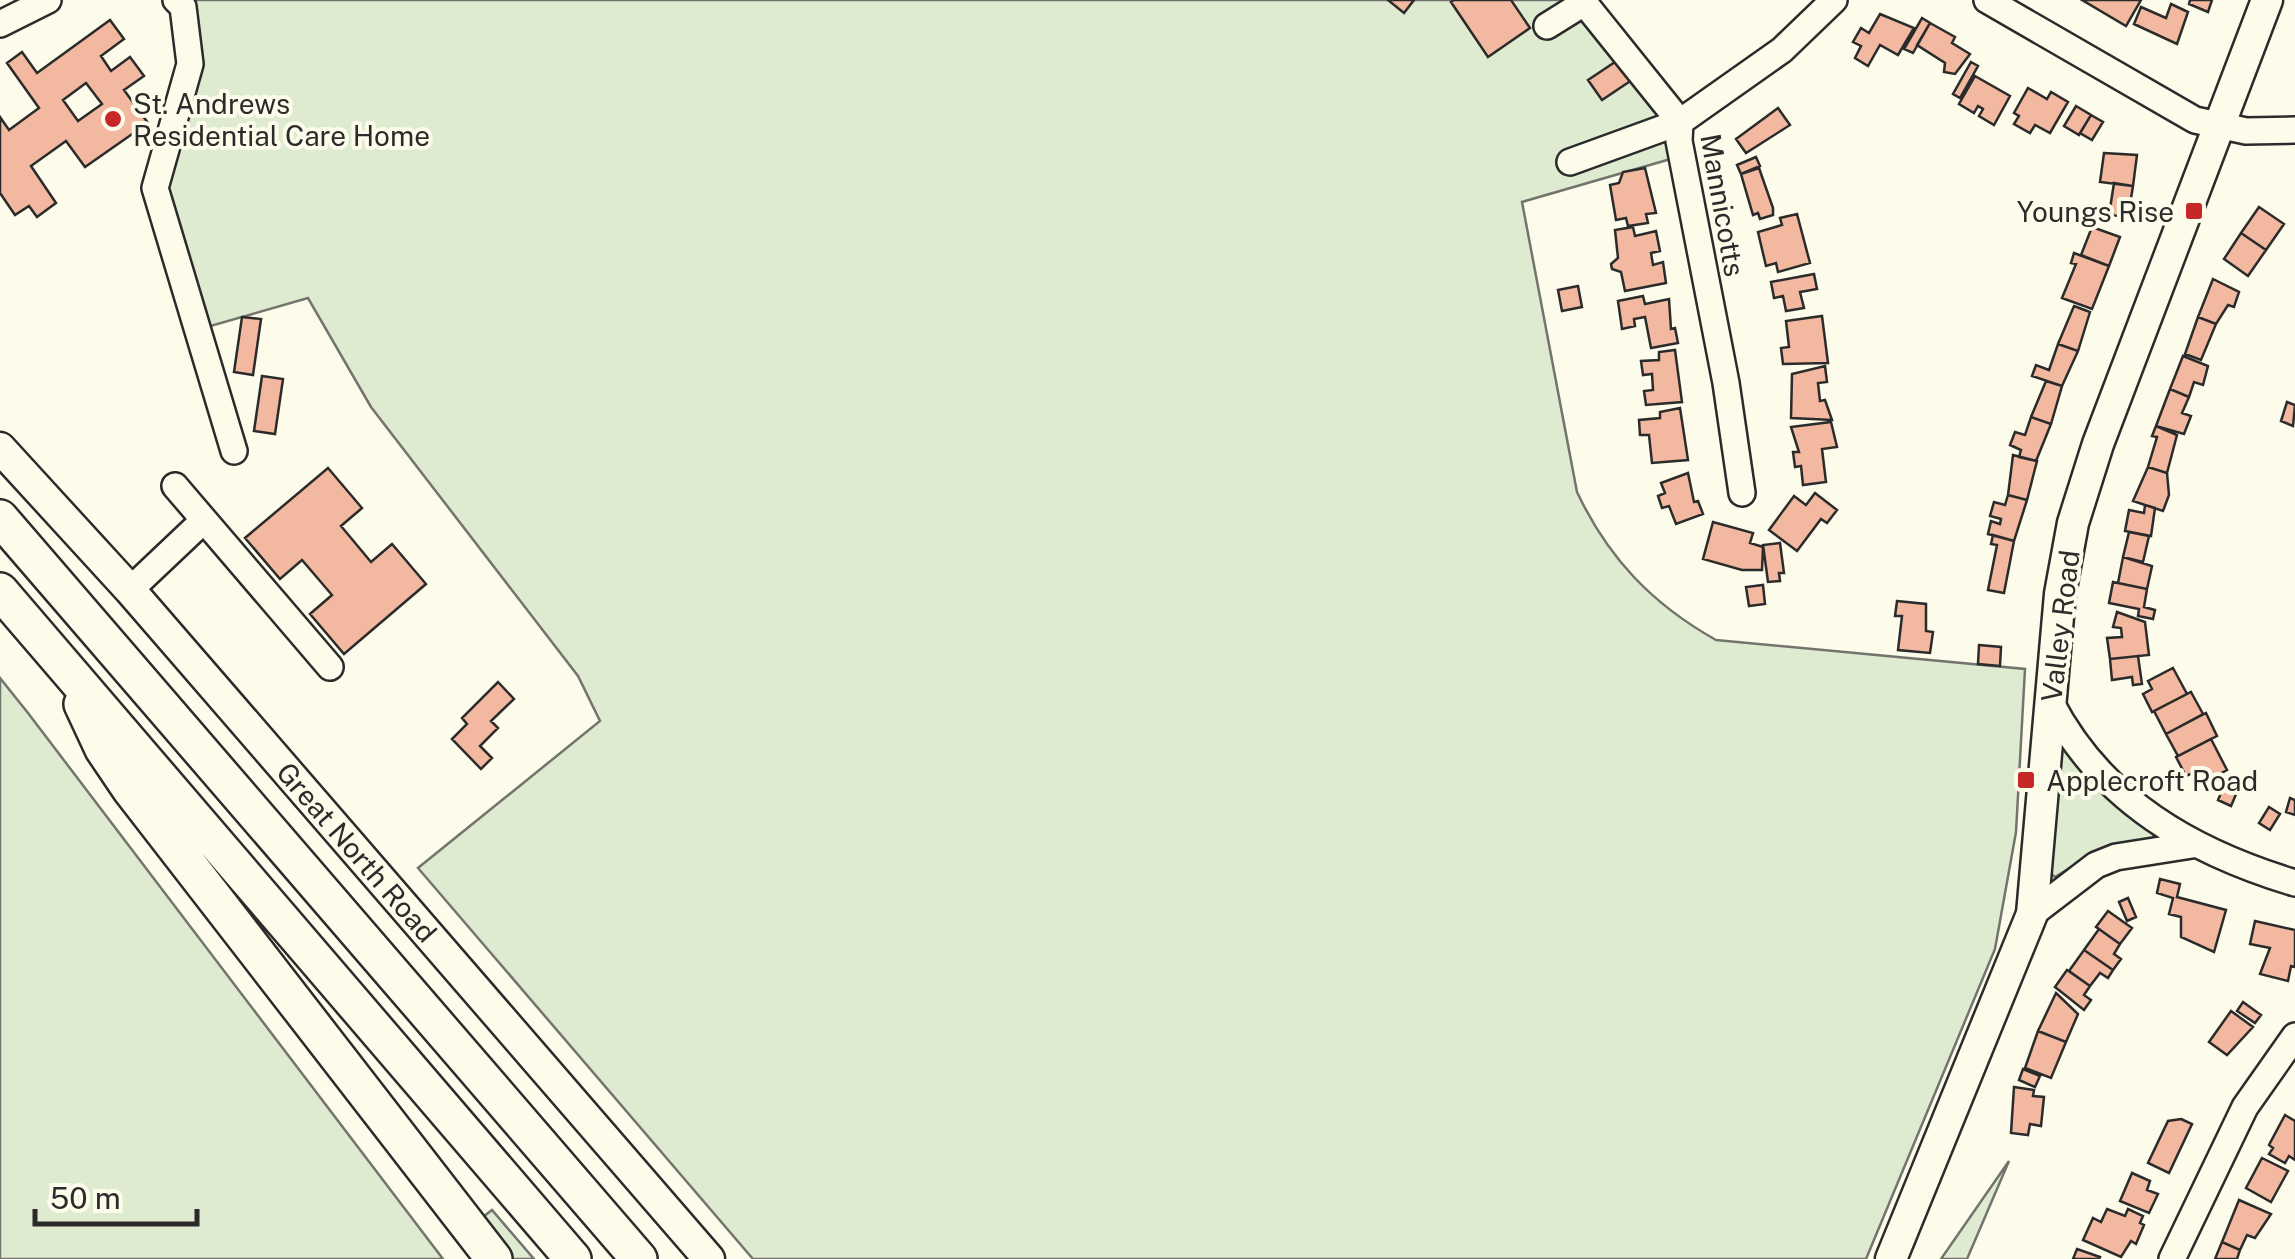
<svg xmlns="http://www.w3.org/2000/svg" width="2295" height="1259" viewBox="0 0 2295 1259" font-family="'Public Sans',sans-serif">
  <rect width="100%" height="100%" fill="#fdfbea"/>
  <path fill="#deebd1" stroke="#74746e" stroke-width="2.5" d="M176,0h1423l70,97 5,61 -152,44 55,290c31,66 75,112 139,148l309,29 -9,163 -21,117 -129,310h-1113l-335,-391 182,-147 -22,-45 -207,-269 -63,-109 -101,29 -51,-139 34,-124z
    M0,678l28,35 415,546h-443z
    M2067,748l20,29 68,56 -3,7 -51,9 -46,28 -5,-4 11,-123z
    M2009,1161l-42,98h-26z
    M492,1210l42,49h-24l-31,-39z"/>
  <path fill="#f2b8a0" stroke="#2b2b2b" stroke-width="2.5" fill-rule="evenodd" d="M1388,0h26l-10,13z
    M1454,0h57l19,28 -42,29 -37,-55z
    M2082,0h59l-15,26z
    M2190,0h22l-4,12 -19,-8z
    M2171,4l17,8 -11,32 -43,-20 7,-17 25,11z
    M1880,14l34,14 -16,27 -18,-10 -12,21 -13,-8 6,-12 -8,-4 8,-14 8,5z
    M1922,18l8,5 -17,30 -9,-4z
    M110,20l14,19 -23,17 10,15 19,-14 14,19 -20,14 24,33 -63,44 -19,-26 -35,25 25,37 -19,14 -8,-11 -14,9 -15,-22v-76l9,13 30,-22 -32,-45 15,-11 15,21zM86,83l16,21 -24,17 -15,-21z
    M1930,23l25,14 -3,6 18,11 -15,20 -11,-2 1,-9 -28,-18z
    M1621,58l14,20 -33,22 -14,-20z
    M1971,62l7,4 -18,32 -7,-4z
    M1975,76l35,20 -16,29 -15,-9 4,-7 -5,-3 -4,7 -15,-9z
    M2028,88l19,11 4,-7 17,10 -18,31 -15,-8 -5,8 -16,-9 5,-8 -5,-3z
    M2076,106l15,9 -12,20 -15,-9z
    M1778,108l12,17 -44,28 -10,-14z
    M2091,115l12,7 -11,18 -12,-7z
    M2104,153l33,2 -4,31 -33,-4z
    M1756,157l4,9 -19,8 -4,-9z
    M1645,168l11,45 -10,1 2,9 -20,3 -2,-8 -10,2 -6,-35 9,-2 4,-11z
    M1759,168l14,40v7l-13,4 -2,-6 -5,2 -12,-41z
    M2114,183l19,3 -5,31 -19,-2z
    M2259,207l25,17 -18,26 -25,-17z
    M1797,214l13,49 -32,9 -2,-9 -10,3 -8,-34 24,-7 -2,-7z
    M1633,227l2,9 21,-5 4,20 -9,2 2,12 10,-3 3,21 -41,8 -4,-19 -9,-3 -1,-5 7,-6 -3,-28z
    M2092,227l28,10 -11,29 -28,-11z
    M2241,233l25,17 -18,26 -24,-17z
    M2074,253l35,13 -17,43 -30,-11 14,-34 -5,-1z
    M1814,274l3,15 -17,3 4,16 -18,3 -3,-15 -9,2 -3,-16z
    M2213,279l26,13 -5,15 -6,-2 -12,19 -18,-7z
    M1578,286l4,21 -20,4 -4,-21z
    M1643,296l2,8 24,-5 2,30 4,-1 3,15 -27,5 -6,-31 -11,2 1,7 -13,3 -4,-28z
    M2074,306l16,6 -12,39 -20,-7z
    M1822,316l6,47 -45,1 -2,-16 8,-1 -3,-26z
    M242,317l19,2 -8,56 -19,-3z
    M2198,317l18,7 -15,36 -16,-6z
    M2058,344l20,7 -16,35 -30,-10 4,-11 13,5z
    M1675,350l7,52 -36,3 -2,-14 9,-1 -1,-16 -9,1 -2,-14 18,-1v-8z
    M2183,356l25,10 -5,19 -9,-3 -5,15 -19,-8z
    M1825,366l2,16 -9,1 2,18 5,-1 7,20 -41,-2 1,-44z
    M262,376l21,3 -8,55 -21,-3z
    M2046,381l16,5 -11,38 -20,-7z
    M2170,389l19,8 -7,16 9,3 -7,18 -28,-8z
    M2287,402l8,3 -2,21 -12,-5z
    M1680,408l8,52 -36,3 -3,-28h-9l-1,-15 21,-2v-6z
    M2031,417l20,7 -15,37 -17,-4 2,-7 -11,-5 5,-13 10,3z
    M1831,422l6,25 -15,2 4,33 -23,3 -2,-19 -6,1 -2,-15h6l-8,-25z
    M2156,426l21,9 -10,38 -19,-6 9,-30 -5,-1z
    M2013,455l24,6 -10,39 -19,-5z
    M2148,467l19,6 2,22 -6,16 -30,-10z
    M328,468l34,40 -21,18 30,36 21,-18 34,40 -82,70 -34,-40 22,-19 -30,-35 -22,19 -35,-41z
    M1688,473l6,29 4,-1 5,13 -27,10 -7,-18 -7,2 -4,-12 7,-3 -4,-10z
    M1815,493l22,17 -10,13 -6,-4 -24,32 -28,-21 25,-34 12,9z
    M2008,495l19,5 -13,41 -26,-7 3,-13 9,3 1,-5 -11,-3 4,-14 11,3z
    M2145,505l10,3 -4,28 -26,-5 4,-21 15,3z
    M1713,522l40,11 -3,10 13,4 -1,23h-20l-39,-11z
    M2129,532l20,4 -6,26 -20,-5z
    M1993,535l21,6 -10,52 -16,-3 9,-45 -6,-1z
    M1780,543l4,30h-5l1,8 -12,1 -5,-37z
    M2123,557l29,9 -5,23 -29,-6z
    M2113,582l34,7 -3,18 11,3 -2,9 -15,-3 1,-7 -30,-6z
    M1763,585l2,19 -16,2 -3,-19z
    M1897,601l29,3v27l7,1 -3,21 -32,-3 4,-34h-7z
    M2117,612l28,10 4,33 -39,4 -3,-21 15,-1 -1,-9 -8,-1z
    M1979,645l22,2 -1,19 -22,-2z
    M2138,656l4,28 -9,1 -1,-8 -20,3 -2,-21z
    M2173,668l14,26 -35,18 -9,-18 9,-5 -4,-8z
    M498,682l16,17 -23,22 7,7 -18,18 12,12 -11,11 -29,-30 15,-15 -5,-6z
    M2191,692l12,22 -37,20 -12,-23z
    M2206,713l11,23 -39,20 -12,-22z
    M2211,739l16,31 -28,15 -6,-12 -7,3 -10,-19z
    M2224,786l13,6 -6,14 -13,-6z
    M2290,798l5,2v15l-9,-3z
    M2269,807l11,7 -10,16 -11,-7z
    M2160,879l20,5 -3,13 49,13 -12,42 -33,-15v-20l-12,-3 4,-16 -16,-5z
    M2128,898l8,19 -9,4 -8,-19z
    M2108,911l24,17 -12,16 -24,-17z
    M2255,921l40,9v37l-4,-1 -3,15 -28,-7 10,-26 -20,-4z
    M2099,929l21,15 -6,10 7,5 -8,11 -29,-20z
    M2084,950l29,20 -5,8 -8,-5 -10,13 -21,-15z
    M2067,970l23,16 -6,9 7,5 -7,10 -29,-23z
    M2056,993l22,21 -12,28 -28,-11z
    M2243,1002l18,13 -6,8 -18,-12z
    M2231,1011l22,16 -26,28 -18,-13z
    M2038,1031l28,11 -15,36 -26,-10z
    M2023,1069l17,7 -5,11 -16,-7z
    M2014,1087l20,3 -1,6 11,1 -3,29 -11,-2 -2,11 -17,-2z
    M2285,1115l10,6v39l-6,-4 -4,7 -16,-9 4,-6 -4,-3z
    M2181,1119l11,5 -23,49 -21,-10 20,-42z
    M2262,1158l26,13 -17,31 -25,-14z
    M2132,1173l18,8 -3,9 11,4 -9,19 -29,-12z
    M2239,1200l32,14 -16,24 -8,-3 -7,15 -18,-8z
    M2107,1209l18,7 3,-7 15,7 -3,7 4,2 -8,19 -5,-3 -10,16 -38,-17 10,-22 8,4z
    M2222,1242l18,8 -3,9h-22z
    M2077,1249l23,8 -1,2h-26z"/>
  <g fill="none" stroke-linecap="round" stroke-linejoin="round">
    <defs>
      <path id="minor" d="M176,0l7,7 7,57 -35,124 79,263
        M1987,0l208,120 51,11 49,-1
        M0,24l48,-24
        M1547,26l37,-23
        M1570,162l110,-40 -98,-122
        M175,486l155,181
        M1742,493l-16,-110 -47,-242 1,-19 102,-72 52,-50
        M130,590l74,-70
        M2051,703c51,98 141,149 244,180
        M2032,914l64,-49 20,-8 76,-12
        M2172,1259l73,-152 50,-71"/>
      <path id="major" d="M0,448l130,142 579,669
        M1891,1259l141,-345 28,-320 13,-71 25,-79 169,-444"/>
      <path id="highway" d="M0,518l639,741
        M0,591l573,668
        M82,704l21,45 27,40 364,470"/>
    </defs>
    <use href="#minor" stroke="#2b2b2b" stroke-width="30"/>
    <use href="#major" stroke="#2b2b2b" stroke-width="35"/>
    <use href="#highway" stroke="#2b2b2b" stroke-width="40"/>
    <use href="#minor" stroke="#fdfbea" stroke-width="25"/>
    <use href="#major" stroke="#fdfbea" stroke-width="30"/>
    <use href="#highway" stroke="#fdfbea" stroke-width="35"/>
  </g>
  <g fill="#c62828" stroke="#fdfbea" stroke-width="4">
    <circle cx="113" cy="119" r="10"/>
    <rect x="2184" y="201" width="20" height="20" rx="5"/>
    <rect x="2016" y="770" width="20" height="20" rx="5"/>
  </g>
  <g text-anchor="middle" dominant-baseline="central" stroke-width="8" stroke-linejoin="round" paint-order="stroke">
    <g font-size="28" fill="#2b2b2b" stroke="#fdfbea" text-anchor="start">
      <text x="133" y="103">St. Andrews<tspan x="133" dy="32">Residential Care Home</tspan></text>
      <text x="2174" y="211" text-anchor="end">Youngs Rise</text>
      <text x="2046" y="780">Applecroft Road</text>
    </g>
    <g font-size="28" fill="#2b2b2b" stroke="#fdfbea">
      <text transform="translate(1723 205) rotate(80)">Mannicotts</text>
      <text transform="translate(2060 626) rotate(-83)">Valley Road</text>
      <text transform="translate(357 852) rotate(49)">Great North Road</text>
    </g>
  </g>
  <path d="M35 1209v15h162v-15" fill="none" stroke="#2b2b2b" stroke-width="5"/>
  <text x="50" y="1209" font-size="30" fill="#2b2b2b" stroke="#fdfbea" stroke-width="8" paint-order="stroke">50 m</text>
</svg>
